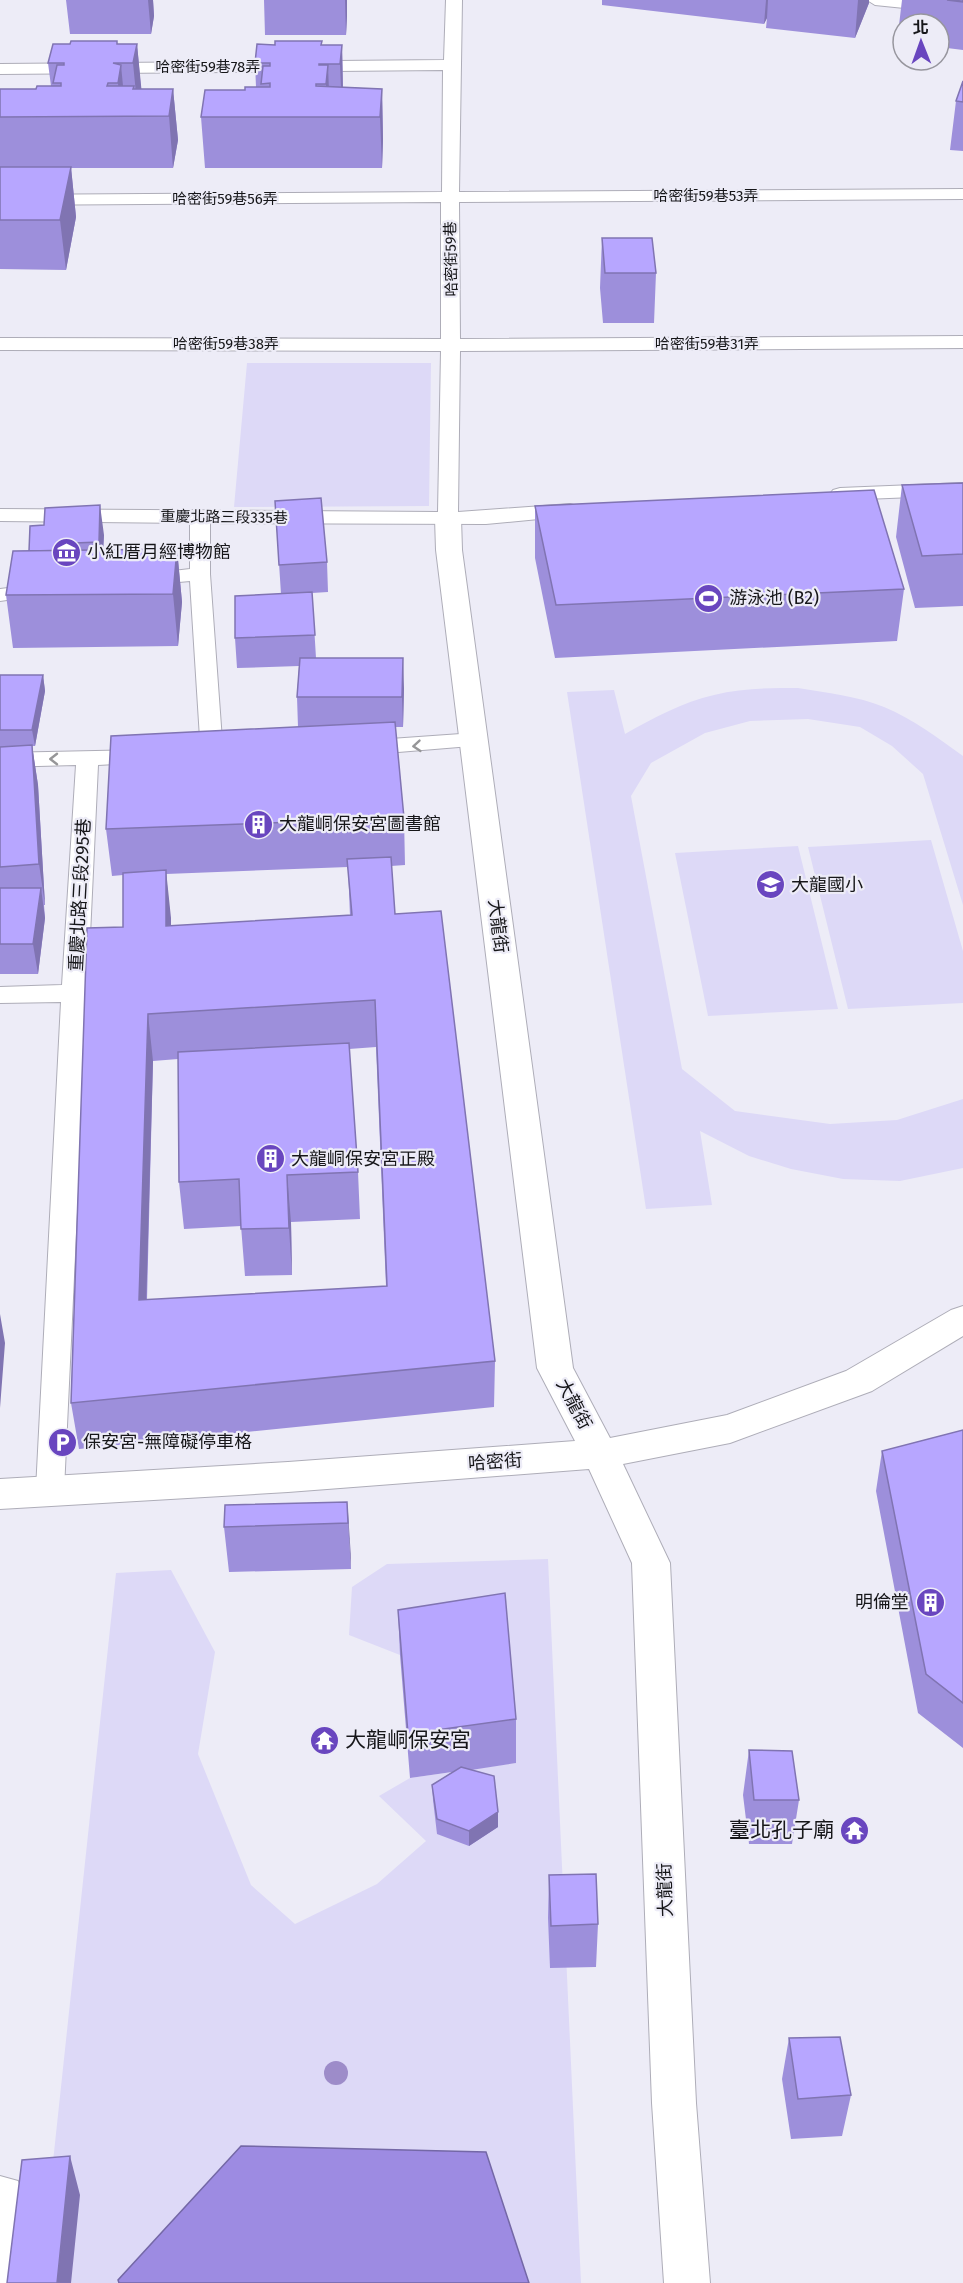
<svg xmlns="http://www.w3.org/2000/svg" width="963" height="2283" viewBox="0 0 963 2283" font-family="'Fira Sans','Noto Sans TC',sans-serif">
  <rect width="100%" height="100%" fill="#edecf7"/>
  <path fill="#ddd9f7" d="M247,363h184l-2,143 -195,1z
    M798,688c29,5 59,8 86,19 29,12 54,31 79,49v149l-40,-131 -31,-28 -32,-19 -52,-8 -58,2 -45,12 -54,30 -20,33 51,273 53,42 95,13 67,-4 66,-21v69l-63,13 -57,-2 -52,-10 -42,-13 -49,-25 12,74 -66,4 -79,-517 47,-2 11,44c28,-16 58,-32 89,-39 28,-7 56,-7 84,-7z
    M931,840l32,111v52l-115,6 -40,-162z
    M798,846l40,163 -130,7 -33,-163z
    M548,1559l33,724h-510l-22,-84 67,-626 55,-3 44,82 -17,102 53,131 44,39 82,-40 49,-43 -47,-45 31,-18 106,-15 -116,-108 -51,-20 3,-48 35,-23z"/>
  <path fill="#9d8be2" stroke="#7468a6" stroke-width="1.5" d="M241,2146l245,6 43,131h-410l-1,-3z"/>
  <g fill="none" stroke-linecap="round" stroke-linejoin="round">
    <defs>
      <path id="lane" d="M446,0h16l-3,192 504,-3v10l-504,3 1,137 503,-3v12l-503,3 -2,161 112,-8 7,2 3,4 -3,4 -7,2 -84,8 -276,-1v51l13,180 -3,5 -8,2 -8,-2 -3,-5 -11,-173 -44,4 -7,-2 -3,-4 3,-4 51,-6v-46l-190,-2v-12l438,3 3,-161 -441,-1v-12l441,1v-137l-441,3v-10l442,-3 1,-122 -443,4v-10l444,-4z
        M867,0h54l42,4v10l-88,-9z
        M963,483v12l-123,5 -7,-2 -3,-4 3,-4 7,-2z
        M41,584l7,2 3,4 -3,4 -48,7v-12z
        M475,733l8,2 3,5 -3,5 -121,10 -8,-2 -3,-5 3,-5 8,-2z
        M143,750l8,2 3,5 -3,5 -53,3 -34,725 -4,8 -10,3 -10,-3 -4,-8 25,-488 -61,1v-16l62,-2 14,-220 -76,2v-14z
        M0,2176l18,5 5,12 -7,90h-16z"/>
      <path id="street" d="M448,510l9,2 4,6 1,32 111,818 37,70 117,-23 119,-44 105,-61 12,-4v30l-91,55 -142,52 -107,21 47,99 26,540 14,180h-46l-12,-180 -20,-540 -43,-94 -301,23 -288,17v-30l288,-17 287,-21 -38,-73 -101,-818 -1,-32 4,-6z"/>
    </defs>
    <use href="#lane" stroke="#aeadb8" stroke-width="2"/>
    <use href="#street" stroke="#aeadb8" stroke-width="2"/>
    <use href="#lane" fill="#fff" fill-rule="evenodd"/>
    <use href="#street" fill="#fff" fill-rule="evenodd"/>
  </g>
  <circle fill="#9d8cc9" cx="336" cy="2073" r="12"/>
  <path fill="#9d8fdb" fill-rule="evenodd" d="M66,0h87l1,16 -3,18h-81z
    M264,0h83v16l-1,19h-81z
    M602,0h267v3l-14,35 -89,-10 1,-10 -3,6 -162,-19z
    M902,0h61v50l-24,-3v-23h-36v19l-6,-1z
    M118,44h19l4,45h32l5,51 -5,28h-102l5,49 -10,53 -66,-1v-180h36l15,-3 -3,-23z
    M322,45h20l1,42 39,2 1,51 -1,28h-177l-4,-51 44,-27 11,-3 -1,-24z
    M963,81v70l-13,-1 6,-49z
    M602,238l54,35 -2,50h-51l-3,-35z
    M963,483v123l-48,2 -19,-71 6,-52z
    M275,501l52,61 1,30 -16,1 4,65 88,30 -1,39h-8l9,91 1,47 -14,1 4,48 100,447 -1,46 -415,42 -8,-46 52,-476v-52l-11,1 -6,-47 192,-102 -1,-30 2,-31 -62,2 -2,-30 46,-44zM348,867l2,49 -179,10 -5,-52zM376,1047l10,239 -239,14 6,-239 25,-2 1,123 5,47 57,-3 4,50 47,-1 -1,-53 69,-3 -2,-47 -9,-123z
    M535,506l369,83 -7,52 -342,17 -20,-100z
    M104,535l-1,15 74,-1 5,53 -4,44 -165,2 -7,-53 23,-44z
    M0,675h43l2,16 -10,55h-3l6,39 7,120h-1l1,13 -7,56h-38z
    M963,1430v318l-45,-35 -42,-222 6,-40z
    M347,1502l4,67 -122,3 -5,-45z
    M398,1610l118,109v44l-45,7 27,42v15l-29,19 -32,-12 -4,-34 -1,-15 20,-13 -42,6 -10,-123z
    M749,1750l50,50 -7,44h-43l-6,-49z
    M549,1875l49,49 -2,43 -46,1 -2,-50z
    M789,2038l62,57 -9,41 -51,3 -9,-60z"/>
  <path fill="#8074b2" d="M148,0h5l1,16 -3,18z
    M345,0h2v16l-1,19z
    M766,0h2l-1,18 -3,6z
    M858,0h11v3l-14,35z
    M137,44l5,51 -4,19 -5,-51z
    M342,45l1,50 -1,19 -2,-50z
    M121,65l5,52h-5l-3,-34z
    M328,65l2,52h-3l-1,-33z
    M173,89l5,51 -5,28 -4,-52z
    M382,89l1,51 -1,28 -2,-51z
    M71,167l5,50 -10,53 -6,-50z
    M100,505l4,30 -2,36 -3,-29z
    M177,549l5,53 -4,44 -5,-52z
    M403,658l1,30 -1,39 -1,-30z
    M43,675l2,16 -10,55 -3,-16z
    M32,745l6,40 7,120 -6,-41z
    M166,870l5,48v55l-5,-47z
    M41,888l4,30 -7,56 -5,-30z
    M148,1014l5,47 -8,286 -6,-47z
    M287,1175l4,47 1,53 -3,-47z
    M0,1314l5,29 -5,65z
    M348,1512l3,46v11l-3,-46z
    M498,1812v15l-29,19v-15z
    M70,2156l10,39 -9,88h-14z"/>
  <path fill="#b7a6ff" stroke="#8074b2" stroke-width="1.5" fill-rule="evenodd" d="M947,0h16v2z
    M71,41h46v3h20l-4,19h-20l8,2 -3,18h-10l-1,3h27l-1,3h40l-4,27 -169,1v-28h36l1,-3h24v-3h-8l4,-18h7v-2h-16l5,-19h17z
    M275,41h47l-1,4h21l-2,19h-21v1h9l-2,19h-10v2l66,3 -2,28h-179l4,-27h40v-3h25v-4l-9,1 2,-18h7v-3h-15l2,-19 18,1z
    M963,81v21l-7,-1z
    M0,167h71l-11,53h-60z
    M602,238h50l4,35h-51z
    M963,483v71l-41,2 -20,-71z
    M874,490l30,99 -348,16 -21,-99z
    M321,498l6,64 -48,3 -4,-64z
    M100,505l-1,37 -24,1 -1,7 -45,1 1,-25 14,-1 1,-17z
    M177,549l-4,45 -167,1 7,-44z
    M312,592l3,43 -80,3v-42z
    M300,658h103l-1,39h-105z
    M0,675h43l-11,55h-32z
    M395,722l9,96 -298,11 5,-93z
    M32,745l7,119 -39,3v-120z
    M391,857l4,57 46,-3 54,450 -424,42 16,-475 36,-1v-54l43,-3v56l186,-11 -5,-56zM375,1000l12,286 -248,14 9,-286z
    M0,888h41l-8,56h-33z
    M349,1043l9,129 -71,3 2,53 -48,1 -2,-50 -60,3 -1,-130z
    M963,1430v273l-37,-29 -44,-223z
    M347,1502l1,21 -124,4 1,-22z
    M505,1593l11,126 -108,15 -10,-124z
    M749,1750l43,1 7,49h-45z
    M461,1767l33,9 4,36 -29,19 -32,-12 -5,-34z
    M596,1874l2,50 -47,2 -2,-51z
    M840,2037l11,58 -53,4 -9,-61z
    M70,2156l-13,127h-50l15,-123z"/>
  <defs><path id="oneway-chevron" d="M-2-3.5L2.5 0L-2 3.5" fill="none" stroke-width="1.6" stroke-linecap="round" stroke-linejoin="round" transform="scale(1.5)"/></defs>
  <g stroke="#969698">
    <use href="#oneway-chevron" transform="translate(417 746) rotate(175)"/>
    <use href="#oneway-chevron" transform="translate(54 759) rotate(180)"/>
  </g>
  <defs>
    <symbol id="museum-disc" viewBox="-11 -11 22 22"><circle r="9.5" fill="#6946bf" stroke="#edecf7"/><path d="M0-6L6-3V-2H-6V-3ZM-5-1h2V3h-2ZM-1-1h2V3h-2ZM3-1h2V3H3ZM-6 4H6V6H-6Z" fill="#fff"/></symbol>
    <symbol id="stadium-disc" viewBox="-11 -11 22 22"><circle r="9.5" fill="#6946bf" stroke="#edecf7"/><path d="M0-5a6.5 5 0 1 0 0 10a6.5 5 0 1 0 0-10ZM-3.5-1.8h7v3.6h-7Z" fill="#fff"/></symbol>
    <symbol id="building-disc" viewBox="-11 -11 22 22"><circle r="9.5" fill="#6946bf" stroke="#edecf7"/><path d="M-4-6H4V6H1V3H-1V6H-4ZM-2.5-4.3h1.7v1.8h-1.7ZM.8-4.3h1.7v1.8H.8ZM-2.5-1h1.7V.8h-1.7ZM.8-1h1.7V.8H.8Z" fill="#fff"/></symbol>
    <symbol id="school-disc" viewBox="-11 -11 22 22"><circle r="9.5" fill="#6946bf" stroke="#edecf7"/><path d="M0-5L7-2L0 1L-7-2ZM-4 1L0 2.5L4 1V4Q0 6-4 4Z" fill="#fff"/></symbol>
    <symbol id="parking-disc" viewBox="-11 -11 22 22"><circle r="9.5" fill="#6946bf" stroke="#edecf7"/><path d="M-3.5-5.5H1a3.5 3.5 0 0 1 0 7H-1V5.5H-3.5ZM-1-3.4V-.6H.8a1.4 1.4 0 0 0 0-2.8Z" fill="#fff"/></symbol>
    <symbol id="temple-disc" viewBox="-11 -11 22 22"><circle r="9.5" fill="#6946bf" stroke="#edecf7"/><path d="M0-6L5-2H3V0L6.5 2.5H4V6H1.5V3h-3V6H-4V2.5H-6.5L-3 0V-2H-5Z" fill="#fff"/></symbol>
  </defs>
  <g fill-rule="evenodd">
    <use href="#museum-disc" x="50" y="536" width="33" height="33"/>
    <use href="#stadium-disc" x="692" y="582" width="33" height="33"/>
    <use href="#building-disc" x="242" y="808" width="33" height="33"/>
    <use href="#school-disc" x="754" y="868" width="33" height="33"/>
    <use href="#building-disc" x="254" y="1142" width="33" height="33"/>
    <use href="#parking-disc" x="46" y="1426" width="33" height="33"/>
    <use href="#building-disc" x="914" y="1586" width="33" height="33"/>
    <use href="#temple-disc" x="308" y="1724" width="33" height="33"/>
    <use href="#temple-disc" x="838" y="1814" width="33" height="33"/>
  </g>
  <g text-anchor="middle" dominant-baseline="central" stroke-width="4.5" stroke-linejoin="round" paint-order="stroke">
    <g font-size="15" fill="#161619" stroke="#edecf7">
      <text x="208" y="67">哈密街59巷78弄</text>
      <text x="706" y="196">哈密街59巷53弄</text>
      <text x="225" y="199">哈密街59巷56弄</text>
      <text transform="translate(451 259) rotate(-91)">哈密街59巷</text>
      <text x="226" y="344">哈密街59巷38弄</text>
      <text x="707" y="344">哈密街59巷31弄</text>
      <text transform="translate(224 517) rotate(1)">重慶北路三段335巷</text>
    </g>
    <g font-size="18" fill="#161619" stroke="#edecf7" text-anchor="start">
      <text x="87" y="552">小紅厝月經博物館</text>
      <text x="729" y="598">游泳池 (B2)</text>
      <text x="279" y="824">大龍峒保安宮圖書館</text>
      <text x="791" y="885">大龍國小</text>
      <text x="291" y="1159">大龍峒保安宮正殿</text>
      <text x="83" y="1442">保安宮-無障礙停車格</text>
      <text x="909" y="1602" text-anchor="end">明倫堂</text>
    </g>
    <g font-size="18" fill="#161619" stroke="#edecf7">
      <text transform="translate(80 895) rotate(-87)">重慶北路三段295巷</text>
      <text transform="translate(498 926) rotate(83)">大龍街</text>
      <text transform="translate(574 1404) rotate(62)">大龍街</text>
      <text transform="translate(495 1462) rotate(-4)">哈密街</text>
      <text transform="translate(665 1890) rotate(-92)">大龍街</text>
    </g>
    <g font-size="21" fill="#161619" stroke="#edecf7" text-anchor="start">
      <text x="345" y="1740">大龍峒保安宮</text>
      <text x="834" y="1830" text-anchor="end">臺北孔子廟</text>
    </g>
  </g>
  <g transform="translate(921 42) rotate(359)"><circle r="28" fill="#edecf7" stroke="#97969e" stroke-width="1.5"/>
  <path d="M0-4.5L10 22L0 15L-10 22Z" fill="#6946bf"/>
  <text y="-9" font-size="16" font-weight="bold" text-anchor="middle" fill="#161619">北</text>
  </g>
</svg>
